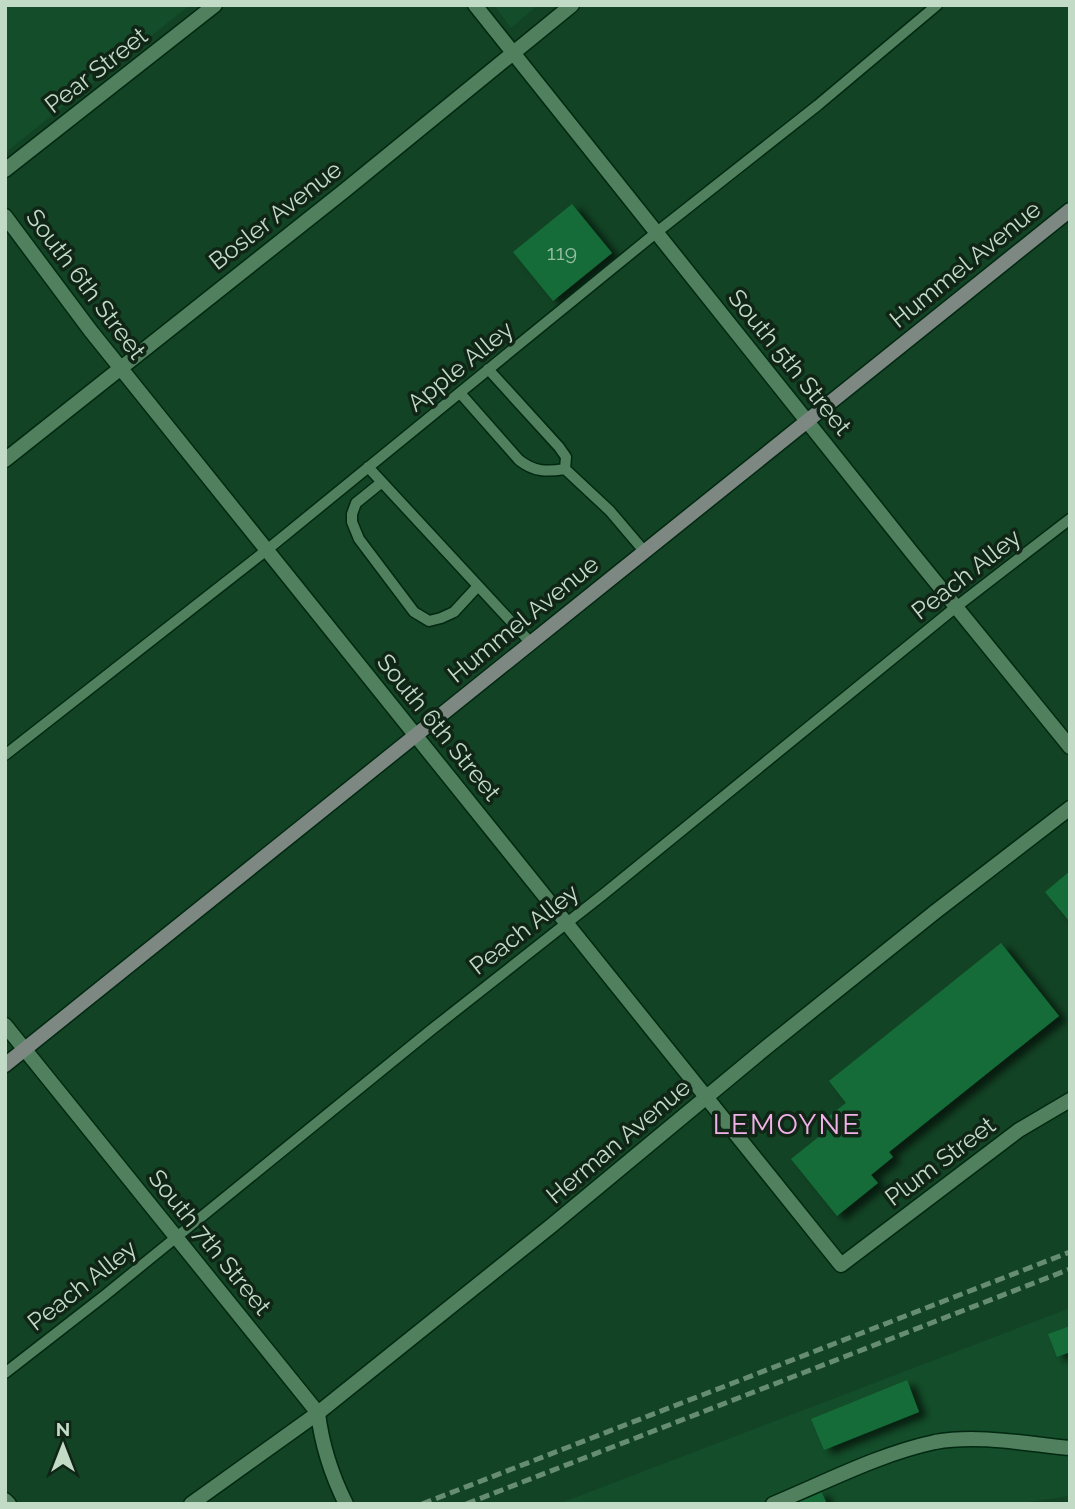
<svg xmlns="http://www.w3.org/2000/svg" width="1075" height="1509" viewBox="0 0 1075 1509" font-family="Raleway,sans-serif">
  <defs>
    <filter id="shadow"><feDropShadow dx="8" dy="4.5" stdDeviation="3.5" flood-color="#0009"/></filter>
  </defs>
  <rect width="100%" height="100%" fill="#124324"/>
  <path fill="#134d29" d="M5,5h185l-185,148z
    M494,5h44l-27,23z
    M1070,1308v188l-55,8h-457z"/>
  <path fill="#146c39" filter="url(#shadow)" d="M572,204l40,49 -59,48 -40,-49z
    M1070,871v51l-25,-30z
    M1001,943l58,73 -170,136 4,5 -22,18 7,8 -41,33 -46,-57 40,-32 -6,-8 21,-16 -17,-22z
    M1070,1326v26l-13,5 -9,-23z
    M907,1380l12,32 -95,38 -13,-31z
    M821,1491l6,13h-35z"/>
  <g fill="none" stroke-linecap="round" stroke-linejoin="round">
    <defs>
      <path id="service" d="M488,369l71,78 7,10 -1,12
        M460,393l59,67c15,12 28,12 46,9l45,42 34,40
        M368,467l162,175
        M382,482l-26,21 -4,11v8l7,17 55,73 15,9 12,-3 13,-6 24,-26
        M5,755l263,-206 389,-317 161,-127 119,-100
        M5,1373l99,-77 327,-266 174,-137 351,-286 114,-88"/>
      <path id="minor" d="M475,5l438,549 157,193
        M5,170l210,-165
        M5,216l85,114 751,935 178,-135 51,-30
        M5,460l339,-269 228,-186
        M5,1025l313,388c4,33 13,61 28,91
        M5,1500l4,4
        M191,1504l127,-91 233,-187 217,-180 167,-134 135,-104
        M773,1504c53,-22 106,-50 162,-62 43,-8 92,2 135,6"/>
      <path id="secondary" d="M5,1065l1065,-855"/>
    </defs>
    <use href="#service" stroke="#022811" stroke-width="13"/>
    <use href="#minor" stroke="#022811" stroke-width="17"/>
    <use href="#secondary" stroke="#022811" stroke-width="17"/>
    <use href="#service" stroke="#50805d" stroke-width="10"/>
    <use href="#minor" stroke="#50805d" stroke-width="14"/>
    <use href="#secondary" stroke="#7d8882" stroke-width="14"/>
    <path stroke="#668c72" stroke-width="5" stroke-dasharray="10 5" stroke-linecap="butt" d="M422,1504l648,-252
      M466,1504l604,-235"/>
  </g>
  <g text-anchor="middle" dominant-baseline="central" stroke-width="7" stroke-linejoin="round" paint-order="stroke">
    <g font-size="21" fill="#96bfa4">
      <text x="562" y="252">119</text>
    </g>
    <g font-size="24" fill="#c2dbc7" stroke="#112517">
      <text transform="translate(96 70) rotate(-38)">Pear Street</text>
      <text transform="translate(275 215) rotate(-38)">Bosler Avenue</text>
      <text transform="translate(965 264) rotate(-39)">Hummel Avenue</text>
      <text transform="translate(86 284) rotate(53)">South 6th Street</text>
      <text transform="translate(790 362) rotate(51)">South 5th Street</text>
      <text transform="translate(460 366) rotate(-39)">Apple Alley</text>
      <text transform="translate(966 574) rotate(-38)">Peach Alley</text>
      <text transform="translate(523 619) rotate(-39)">Hummel Avenue</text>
      <text transform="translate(439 727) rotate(51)">South 6th Street</text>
      <text transform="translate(524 929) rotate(-38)">Peach Alley</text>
      <text transform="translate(618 1141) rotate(-40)">Herman Avenue</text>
      <text transform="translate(940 1161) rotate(-37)">Plum Street</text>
      <text transform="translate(210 1242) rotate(51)">South 7th Street</text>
      <text transform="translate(82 1285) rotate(-38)">Peach Alley</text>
    </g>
    <g font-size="28" letter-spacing="2" fill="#f1b2e7" stroke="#112517">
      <text x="787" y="1124">LEMOYNE</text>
    </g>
  </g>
  <rect width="1075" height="1509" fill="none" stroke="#c2dbc7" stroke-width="14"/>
  <g transform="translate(63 1446)" stroke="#112517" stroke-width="5" paint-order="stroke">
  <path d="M0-5L12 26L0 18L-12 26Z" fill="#c2dbc7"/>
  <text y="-10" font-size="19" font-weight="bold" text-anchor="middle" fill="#c2dbc7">N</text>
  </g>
</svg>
